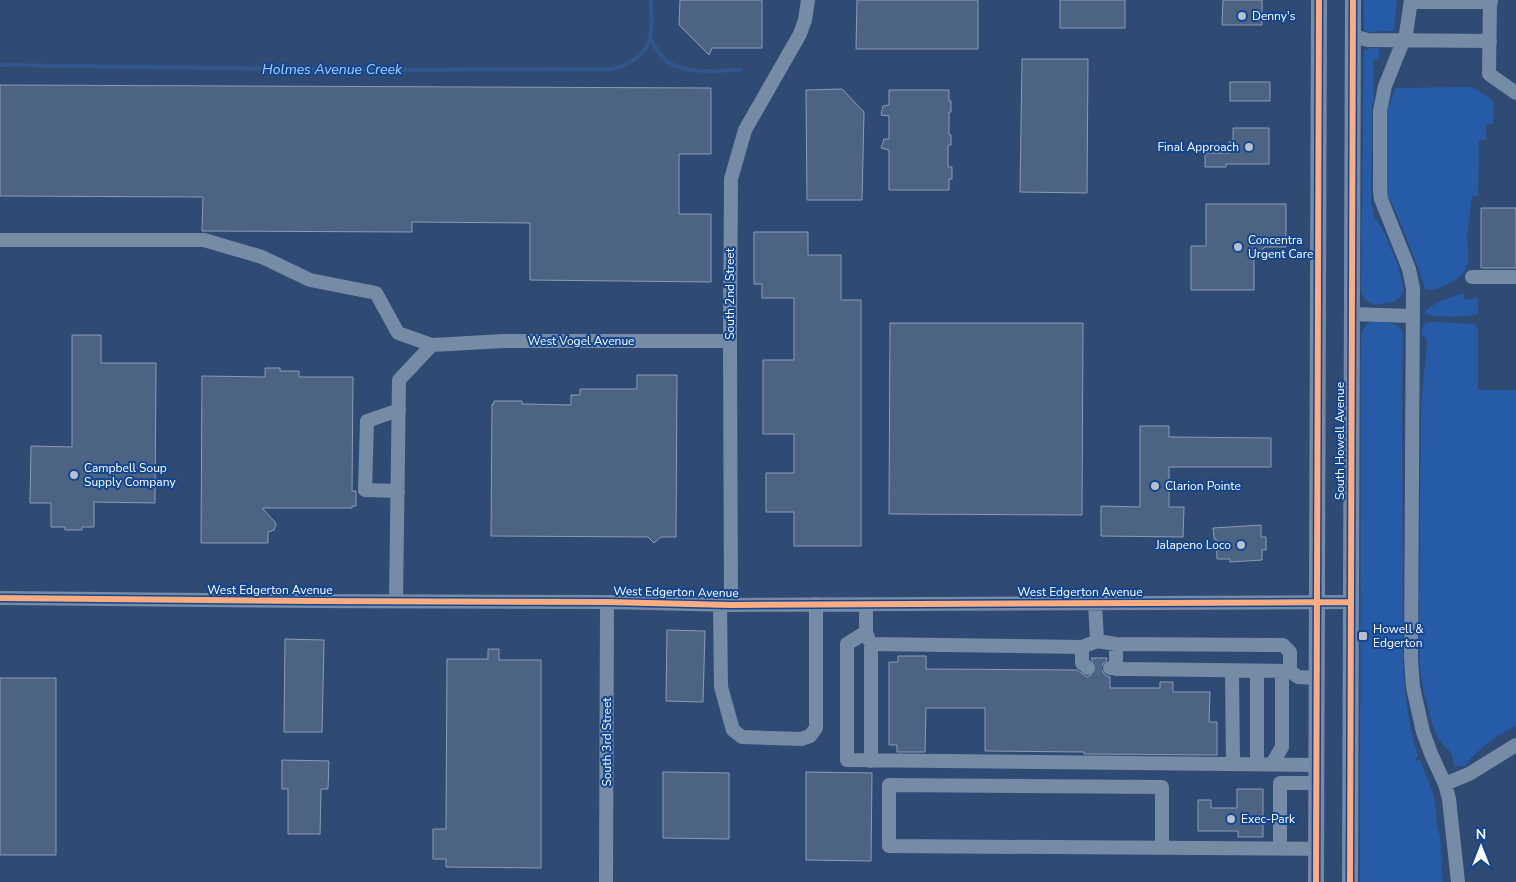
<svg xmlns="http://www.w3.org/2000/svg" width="1516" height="882" viewBox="0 0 1516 882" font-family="'Nunito Sans',sans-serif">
  <rect width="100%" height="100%" fill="#2f4b73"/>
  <path fill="#265ca7" d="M1364,0h33c-2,10 -1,22 -4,31l-25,1 -4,-2z
    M1370,48h9v11l-6,1 1,41 -2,3 -1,98 3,15 8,11 16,37 6,25 -3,6 -7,6 -20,3 -9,-5 -4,-9 3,-240z
    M1473,87l20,14v23h-7v16h-7l-1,55 -6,1c-1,13 -4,25 -5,39 0,8 2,23 0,31 -3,10 -14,15 -23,20 -6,3 -12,5 -19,3 -8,-26 -19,-52 -29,-77 -5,-11 -8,-12 -10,-25l1,-75 8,-24z
    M1463,293l2,7 13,-2v16c-13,3 -39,4 -53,0l1,-4 12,-8z
    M1372,321c11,0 26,1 31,12l-1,53 1,284c3,29 6,59 15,86l-3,3 1,2 4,-1 14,36 3,28 5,24 -2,3 3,11 -2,5 2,15h-83l1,-549 6,-9z
    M1432,322l42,2 4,4v62h38v335c-14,9 -43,25 -50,41h-12l-2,-12 -3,-4 -4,-3 -7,-9 -4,-9 -10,-36 -4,-25 -1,-44 2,-217 6,-64 -1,-4 -4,-4v-7l4,-5z"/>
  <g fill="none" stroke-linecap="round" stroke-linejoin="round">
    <path stroke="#31568c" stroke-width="4" d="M650,37c5,9 9,19 18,25 20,13 50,8 73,8
      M0,65l361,5 251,-1c17,-5 34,-13 38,-32 3,-10 1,-26 1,-37"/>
  </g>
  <path fill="#4c6383" stroke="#8b9cb4" d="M680,0h82v48h-50l-3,7 -30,-30z
    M857,0h121v49h-122z
    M1060,0h65v28h-65z
    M1223,0h39v25h-40z
    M1022,59h66l-1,134 -67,-1z
    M1230,82h40v19h-40z
    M0,85l711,3v66h-32v60h32v68l-181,-2v-57l-118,-1v10l-210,-1 1,-34 -203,-1z
    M842,89l22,23 -2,88h-55l-1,-110z
    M889,90h60v11h2v11h-2v22l2,1v10h-3v22h4v12h-3v11h-60v-40l-8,-2 3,-9h5v-23l-8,-1 2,-9 6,-1z
    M1233,128h36v36h-43v3h-21v-14h24v-11h4z
    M1206,204h80v43h-21l-11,11v32h-63v-44h15z
    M1481,208h35v60h-35z
    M754,232h54v23h33v45h20v246h-67v-34h-28v-39h28v-39h-31v-74h31v-62h-32v-14h-8z
    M890,323h193l-1,192 -193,-1z
    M72,335h29v28h55l-1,140 -61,-1v25h-12v3h-17v-3h-14v-24h-21l1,-57 41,1z
    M265,368h15v3h19v6h54l-1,114h4v15h-4v2h-90l13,14 1,3 -2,5 -6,2v11h-67l1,-167 63,1z
    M637,375h40l-1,162h-15l-7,6 -6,-6 -157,-1 1,-132h2v-3h28v3l49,1v-10h9v-6h57z
    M1140,426h29v11l102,1v29h-102v40h15l-1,30 -82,-1v-30l39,1z
    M1261,525v12h5v13h-4v10l-32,2v-3h-13l-1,-20h-2l-1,-11z
    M667,630l38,1 -2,71 -37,-1z
    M285,639l39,1 -2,92h-38z
    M488,649h11v11h42v208l-95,-1v-8h-13v-30h13l1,-170h41z
    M898,656h28v13l151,1 10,7 7,-3 2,-4v-5l-5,-7h16v2l-4,4 -2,4 4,7 5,2v11h50v-6h13v10h37l-1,30h8v33l-133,-1v-2l-99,-1v-43h-59l-1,44h-28v-7h-8v-83h9z
    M0,678h56v177h-56z
    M282,760l47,1 -1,28h-7l-1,45h-32v-45h-6z
    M663,772l66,1v66l-66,-1z
    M806,772l66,1 -1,88 -65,-1z
    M1237,789h26v48h-25v-6h-40v-31h13v8h26z"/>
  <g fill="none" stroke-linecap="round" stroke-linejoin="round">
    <path stroke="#4e6688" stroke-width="14" stroke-dasharray="14 7" stroke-linecap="butt" d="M1088,668h22"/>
    <path stroke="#768ba6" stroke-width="14" d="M1411,0l-5,34 -21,52 -5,25v79l1,9 28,70 4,19 -2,371 2,28 10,45 9,24 13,28 4,15 9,83
      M1490,0l-1,74 27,19
      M1411,2h80
      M1353,36l15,4 122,1
      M0,240h204l58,17 48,23 66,13 22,40 34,12 72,-4h226
      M1472,277h44
      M1351,314l62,2
      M398,491l-33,-1 2,-69 32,-11
      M0,598l312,3 295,1 124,3 620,-3
      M396,601l3,-221 33,-35
      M1095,603l2,38
      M866,604v28l3,8
      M720,605l1,82 12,43 9,7 59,2 9,-3 6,-8v-124
      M731,605l-1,-264 1,-162 14,-49 55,-96 5,-14 3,-20
      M866,632l-19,12v116l469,5
      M1088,668l-6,-5v-16l15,-6 19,3 167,1 7,7v19
      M1110,668l15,1 165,2 8,6 19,1
      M1116,669v-25
      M1232,671l1,92
      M871,761v-117l211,3
      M1257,764v-93
      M1272,764l10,-17v-76
      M1445,784l24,-10 47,-29
      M1162,848v-61l-273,-2v61c143,1 285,1 427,3
      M1280,849v-66h36
      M606,882l1,-280"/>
    <path stroke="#768aa5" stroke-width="16" d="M1316,882l3,-882
      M1350,882l3,-882"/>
    <defs>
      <path id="cycleway" d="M0,598l312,3 295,1 124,3 620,-3
        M1316,882l3,-882
        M1350,882l3,-882"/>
    </defs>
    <use href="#cycleway" stroke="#13468f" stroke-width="9"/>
    <use href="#cycleway" stroke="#ffac80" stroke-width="6"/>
  </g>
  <g fill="#b6c0ce" stroke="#13468f" stroke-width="2">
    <circle cx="1242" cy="16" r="5"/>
    <circle cx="1249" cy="147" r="5"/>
    <circle cx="1238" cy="247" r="5"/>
    <circle cx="74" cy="475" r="5"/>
    <circle cx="1155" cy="486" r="5"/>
    <circle cx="1241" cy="545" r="5"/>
    <rect x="1358" y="631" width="10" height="10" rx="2.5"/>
    <circle cx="1231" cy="819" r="5"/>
  </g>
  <g text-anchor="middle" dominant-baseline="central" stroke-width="4" stroke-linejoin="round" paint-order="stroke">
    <g font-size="12" fill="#fff" stroke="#13468f" text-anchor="start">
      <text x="1252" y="16">Denny's</text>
      <text x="1239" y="147" text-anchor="end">Final Approach</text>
      <text x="1248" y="240">Concentra<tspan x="1248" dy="14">Urgent Care</tspan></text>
      <text x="84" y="468">Campbell Soup<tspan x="84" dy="14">Supply Company</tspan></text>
      <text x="1165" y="486">Clarion Pointe</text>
      <text x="1231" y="545" text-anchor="end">Jalapeno Loco</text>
      <text x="1373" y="629">Howell &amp;<tspan x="1373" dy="14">Edgerton</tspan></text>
      <text x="1241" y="819">Exec-Park</text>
    </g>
    <g font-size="12" fill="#fff" stroke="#13468f">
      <text transform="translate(730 294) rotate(-90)">South 2nd Street</text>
      <text x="581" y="341">West Vogel Avenue</text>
      <text transform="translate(1340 441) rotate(-90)">South Howell Avenue</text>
      <text x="270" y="590">West Edgerton Avenue</text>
      <text transform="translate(676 592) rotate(1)">West Edgerton Avenue</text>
      <text x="1080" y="592">West Edgerton Avenue</text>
      <text transform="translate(607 742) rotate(-90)">South 3rd Street</text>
    </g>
    <g font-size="14" font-style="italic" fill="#aaccf9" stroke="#13468f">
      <text x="332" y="69">Holmes Avenue Creek</text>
    </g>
  </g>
  <g transform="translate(1481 847)" stroke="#13468f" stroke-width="4" paint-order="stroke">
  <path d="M0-4L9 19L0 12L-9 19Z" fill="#ffffff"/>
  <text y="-8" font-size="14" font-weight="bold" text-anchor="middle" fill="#ffffff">N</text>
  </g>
</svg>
